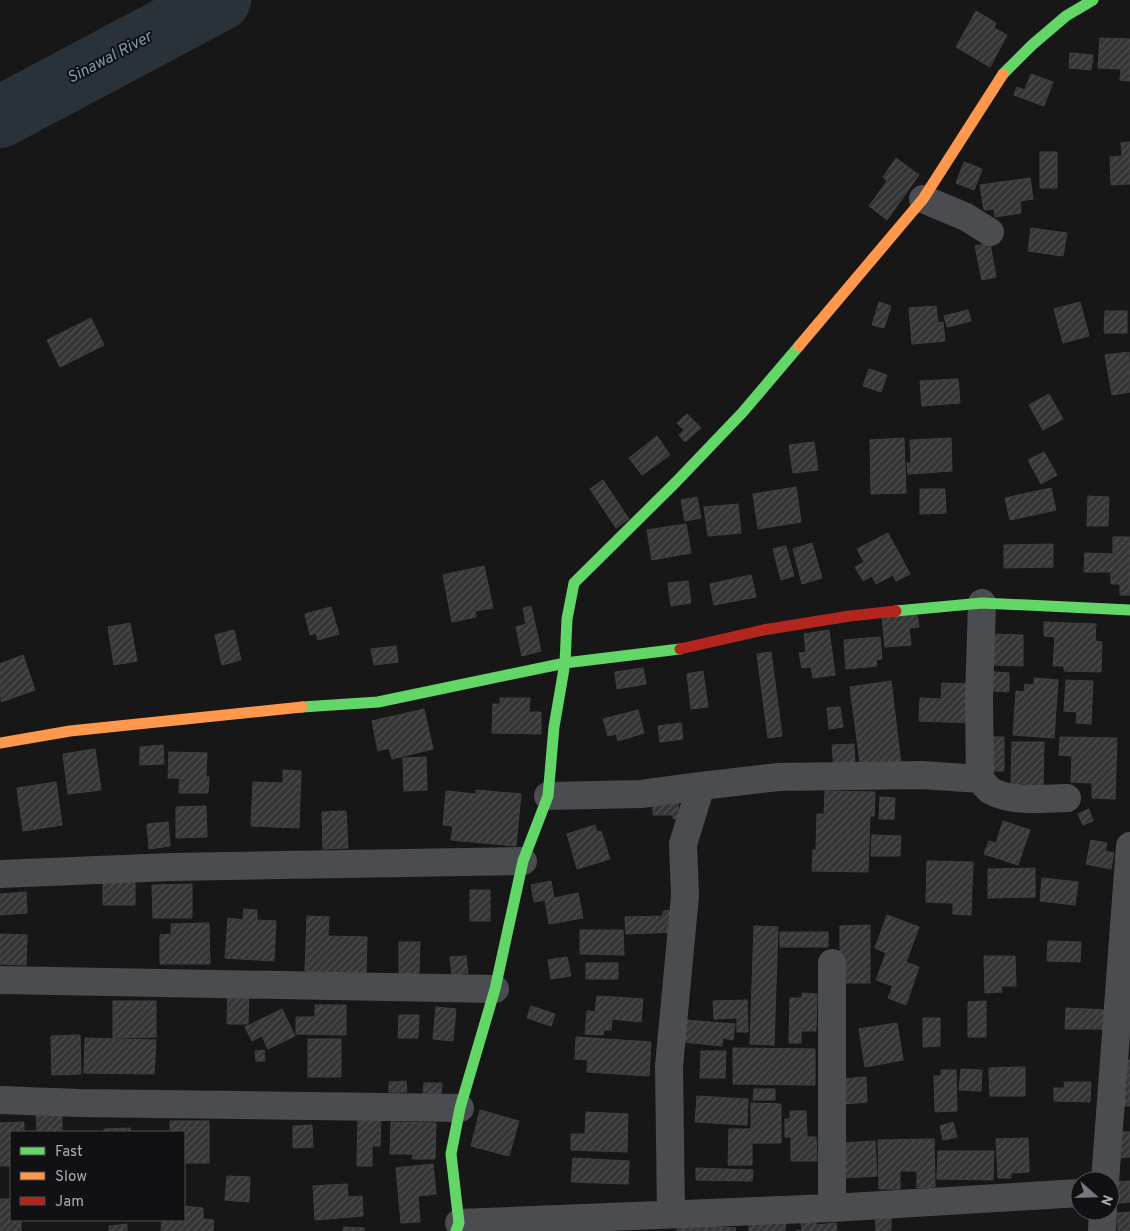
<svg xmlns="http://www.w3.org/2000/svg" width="1130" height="1231" viewBox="0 0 1130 1231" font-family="Overpass,sans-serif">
  <defs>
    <pattern id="building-hatch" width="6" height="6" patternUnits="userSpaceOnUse" patternTransform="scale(1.25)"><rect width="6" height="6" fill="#353536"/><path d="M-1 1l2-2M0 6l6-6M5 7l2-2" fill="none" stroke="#4f5051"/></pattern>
  </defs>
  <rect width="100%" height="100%" fill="#171717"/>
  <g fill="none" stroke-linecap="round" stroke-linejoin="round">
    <path stroke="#2a3239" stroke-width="62" d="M0,117l220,-117"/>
  </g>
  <path fill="url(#building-hatch)" stroke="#3f4043" d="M976,11l20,12 -2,5 13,7 -17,32 -34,-20z
    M1100,38l30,1v42l-10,-1 1,-11 -23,-1z
    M1070,53l23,2 -2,15 -22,-2z
    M1031,74l22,8 -9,24 -30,-11 3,-8 8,3z
    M1130,142v42l-19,1 -1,-28 12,-1 -1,-13z
    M1040,152h17v36h-17z
    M896,158l23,17 -32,45 -18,-14 18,-25 -4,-4z
    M964,162l18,7 -8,21 -18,-7z
    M1030,178l3,21 -13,2 1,12 -26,4 -1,-8 -10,1 -4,-25z
    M1031,228l36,5 -4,23 -35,-5z
    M990,243l6,34 -14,3 -7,-34z
    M879,302l12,4 -7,22 -12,-3z
    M1080,302l9,34 -26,7 -9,-34z
    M936,306l2,17 5,-1 2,19 -33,3 -3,-36z
    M968,310l3,11 -24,6 -3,-11z
    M1105,311h22v22h-23z
    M91,318l13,27 -44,22 -13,-27z
    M1129,352l1,40 -18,3 -7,-40z
    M869,369l18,6 -6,17 -18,-6z
    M958,379l2,24 -38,3 -2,-25z
    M1049,394l14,25 -20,11 -14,-25z
    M687,414l14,14 -16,14 -6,-7 5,-5 -7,-7z
    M657,436l13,19 -28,20 -13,-17z
    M904,438l2,55 -35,1 -1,-54z
    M951,438l1,33 -44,3 -1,-11h4l-1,-23z
    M814,442l4,28 -25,3 -4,-28z
    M1044,452l13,23 -16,9 -13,-24z
    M603,480l26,39 -13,9 -26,-39z
    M796,487l5,35 -43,7 -5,-35z
    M1051,488l5,22 -46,10 -5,-22z
    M920,489h25l1,24 -26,1z
    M1088,496l21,1 -1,29h-21z
    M697,497l4,21 -16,3 -4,-21z
    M738,504l3,29 -33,3 -4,-29z
    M686,524l5,29 -39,7 -5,-30z
    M888,533l22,41 -14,7 -3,-6 -17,9 -4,-8 -9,5 -8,-14 9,-5 -7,-13z
    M1113,537h17v58h-10v-11h-9v-12h-27l1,-19 28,1z
    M812,543l10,35 -20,6 -9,-35z
    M1053,544v23l-49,1v-23z
    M786,546l8,30 -13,4 -8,-31z
    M484,566l9,42 -18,3 1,6 -24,5 -9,-47z
    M751,575l5,22 -42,8 -4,-21z
    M688,581l3,22 -20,3 -3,-23z
    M531,606l10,45 -19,5 -6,-29 10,-3 -3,-16z
    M331,607l8,27 -21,6 -2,-7 -6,2 -5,-21z
    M917,615l2,12 -10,1 2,17 -26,2 -3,-29z
    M1044,622l52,2 -1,17 7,1 -1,30 -37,-1v-5h-11l2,-29 -11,-1z
    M130,623l7,38 -23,4 -6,-38z
    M234,630l7,30 -19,5 -7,-30z
    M829,630l6,45 -22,3 -2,-11 -9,1 -3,-15 7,-1 -2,-18z
    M993,634l30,1v31l-30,-1z
    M880,637l2,22 -6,1 1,6 -31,3 -2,-29z
    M396,646l2,16 -24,3 -3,-16z
    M771,652l11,84 -14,2 -11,-84z
    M23,655l12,35 -34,12 -1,-38z
    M643,668l3,16 -29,5 -2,-17z
    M703,671l5,36 -17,2 -4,-35z
    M982,671l27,2v19l-27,-2z
    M1034,678l24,2 -4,58 -41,-3 3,-44 8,1 1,-8 9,1z
    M1066,680l27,1 -2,43 -15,-1 1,-11 -13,-1z
    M891,681l10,83 -40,6 -11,-83z
    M942,683l33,1 -1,39 -55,-2 1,-23 21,1z
    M500,698h30l-1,14h12v22l-49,-1 1,-29h7z
    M840,707l3,20 -14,2 -2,-21z
    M424,709l9,40 -41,10 -3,-11 -11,3 -6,-30z
    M638,710l6,23 -26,8 -2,-7 -8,2 -5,-17z
    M681,723l2,16 -23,3 -2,-16z
    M984,737h20v34h-20z
    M1060,737l57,1 -2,61 -23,-1v-15l-21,-1 1,-26 -13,-1z
    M1012,742h32l-1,50h-17l1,-8h-16z
    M854,744l1,22 -21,2 -2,-23z
    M163,745l1,19 -24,1v-18z
    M95,749l6,41 -33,4 -5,-40z
    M169,752l38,1 -1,24h3l-1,16h-29l1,-15h-12z
    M426,757l1,33 -23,1 -1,-33z
    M283,770l18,1 -2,57 -48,-2 2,-44 30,1z
    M56,782l6,43 -39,6 -6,-43z
    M476,790l45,4 -5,52 -65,-6 2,-14 -10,-1 3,-34 30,3z
    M825,791l50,1 -1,24h-4l-2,56 -56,-1 1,-21h3l1,-36h7z
    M880,797l15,1 -1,21h-15z
    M678,798l1,21h-6v-4h-20v-16z
    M206,806l1,31 -31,1v-31z
    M1089,809l4,12 -10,4 -5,-11z
    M346,811l2,37 -25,1 -1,-37z
    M1003,821l27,9 -12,35 -34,-11 5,-13 7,2z
    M168,822l2,24 -21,3 -2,-25z
    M595,825l2,7 4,-1 9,28 -33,10 -10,-35z
    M872,835l29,1 -1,20h-29z
    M1091,840l16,3 -2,8 9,2 -3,16 -25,-5z
    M927,861l46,1 -2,53 -18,-1v-11l-27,-1z
    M1035,868v29l-47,1v-29z
    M1042,878l36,4 -3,23 -35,-4z
    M103,881h32v24h-32z
    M551,881l3,17 24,-5 5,25 -34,6 -4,-24 -11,2 -3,-17z
    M192,884v34h-39l-1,-33z
    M470,890h20v31h-20z
    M26,892l1,21 -27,2v-21z
    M244,909l13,1v10l19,1 -2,40 -49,-3 3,-40 15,2z
    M674,910l1,22 -49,2 -1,-17 38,-1v-5z
    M887,915l32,12 -13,35 13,5 -13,38 -18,-7 5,-12 -17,-6 10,-27 -11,-5z
    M307,916l22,1 -1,19 39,1 -1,37 -61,-3z
    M209,923l1,41h-50v-29l11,-1v-10z
    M870,925v58h-30v-57z
    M754,926l24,1 -4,118 -24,-1z
    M580,930h43l1,25 -44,-1z
    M780,932h48v15h-48z
    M0,934l27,1 -1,30 -26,-1z
    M1048,941l33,1 -1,20 -33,-1z
    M399,942h21l-1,31 -20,1z
    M466,956l2,17 -16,2 -2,-18z
    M984,956h31l1,30h-15l1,6 -17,1z
    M567,957l4,19 -20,3 -3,-19z
    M586,963h32v16h-32z
    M228,990l21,1 -1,33h-21z
    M802,993l15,1 -1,37h-15v12h-12l1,-45h12z
    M597,996l46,3 -2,23 -29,-3 -1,11h-7l-1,5 -18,-1 2,-23 8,1z
    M747,1000l1,32h-11v-14l-23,1 -1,-18z
    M113,1001h43v36l-43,1z
    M986,1001v36h-18v-35z
    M315,1005h31v30l-50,-1v-17h19z
    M531,1006l24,8 -4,12 -24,-8z
    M436,1007l20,2 -3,32 -20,-2z
    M1066,1008l39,2 -1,19h-39z
    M282,1009l13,27 -27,13 -6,-13 -10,5 -7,-14z
    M399,1015h20l-1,23h-20z
    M923,1018h17v28l-17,1z
    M686,1020l49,4 -2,16 -10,-2 -1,8 -38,-4z
    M897,1023l6,37 -38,7 -6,-38z
    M80,1035l1,39 -29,1 -1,-39z
    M576,1037l75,5 -2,34 -62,-4 1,-12 -13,-1z
    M85,1038l71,2 -2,34 -70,-1z
    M308,1039h33v38h-33z
    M733,1048l82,1v36l-82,-1z
    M264,1050l1,11h-9l-1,-10z
    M701,1051h25l-1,27h-25z
    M1122,1060h8v46h-7z
    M1025,1067v29h-35l-1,-28z
    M961,1069l21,1 -1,21 -22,-1z
    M941,1070h15l1,41 -22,1 -1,-36h7z
    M866,1077l1,25 -23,2 -1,-25z
    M406,1081l1,11h-18v-10z
    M1064,1082h27l-1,20 -36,-1v-13h11z
    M424,1083h18l-1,14 -18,-1z
    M754,1089h21v11h-22z
    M697,1096l51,3 -1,26 -52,-3z
    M751,1103l30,1v39h-29v22h-24l1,-36h22z
    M62,1109v23h-25l-1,-22z
    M480,1110l39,11 -10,35 -38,-10z
    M790,1111h16l1,26h9l1,24h-26v-24h-6v-18h5z
    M358,1112h23l-1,34h-8v20h-15z
    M586,1112l42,2 -1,38 -56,-2v-16h14z
    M170,1121h39v42h-25v-31h-14z
    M24,1122v10h-13v34h-11v-43z
    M391,1122l45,1 -1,36h-23l1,-5h-23z
    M953,1122l4,15 -14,3 -3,-14z
    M312,1125l1,22 -20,1v-22z
    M130,1128l1,4h-27v-3z
    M1119,1132h11v25l-10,1z
    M1028,1138l1,34 -18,1v5h-13l-2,-39z
    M934,1139l1,48 -18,1v-17h-17v18h-21l-1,-49z
    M875,1141l2,35 -33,2 -2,-35z
    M938,1151h56l-1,29 -56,-1z
    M573,1158l56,3 -1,23 -57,-2z
    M433,1164l3,30 -18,2 2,26 -19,1 -5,-55z
    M696,1168l57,2 -1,11 -56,-1z
    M227,1176l23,1 -1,25 -24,-2z
    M1130,1181v21l-12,1 -2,-21z
    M347,1184l1,13 14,-1 1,20 -48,4 -2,-34z
    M0,1199h11v21h10v11h-21z
    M184,1206l19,2v11l11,1 -1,11h-52l1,-11h22z
    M1130,1212v19h-12l-1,-18z
    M891,1215v16h-15l-1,-15z
    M749,1220l37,1 -1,10h-36z
    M816,1220v5l20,-2 1,8h-41l6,-1 -1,-8z
    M127,1224v7h-18v-5z
    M678,1224l58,4 -1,3h-58z
    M344,1227l20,1v3h-21z"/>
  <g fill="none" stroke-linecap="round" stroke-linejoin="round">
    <path stroke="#4b4c50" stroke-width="28" d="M923,199l43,18 24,15
      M980,779c3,4 7,9 11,12 19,11 55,8 76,7
      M548,796l93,-2 60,-8
      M0,874l171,-7 352,-6
      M0,980l495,9
      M0,1100l79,3 381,5
      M1105,1181l25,-335
      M832,1208v-245
      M671,1213l-2,-147 16,-170 -2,-52 18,-58 77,-9 144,-2 58,4 -1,-81 3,-95
      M459,1223l373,-15 248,-15
      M1102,1231l1,-20"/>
    <path stroke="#63d668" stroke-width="11" d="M1003,74l29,-29 34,-29 27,-16
      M896,611l86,-8 148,7
      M302,707l76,-5 187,-39 2,-44 7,-36 102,-101 66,-69 57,-67
      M456,1231l3,-8 -8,-69 9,-46 35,-119 28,-128 25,-65 6,-69 11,-64 115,-14"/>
    <path stroke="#ff974d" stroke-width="11" d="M799,346l124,-147 80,-125
      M0,743l70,-12 232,-24"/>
    <path stroke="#b3261e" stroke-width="11" d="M680,649l83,-19 87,-14 46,-5"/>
  </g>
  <g text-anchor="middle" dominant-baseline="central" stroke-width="4" stroke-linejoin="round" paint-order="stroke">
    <g font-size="16" font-style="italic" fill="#7f9bb3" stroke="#111113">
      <text transform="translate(110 58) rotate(-28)">Sinawal River</text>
    </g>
  </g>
  <rect x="10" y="1131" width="175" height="90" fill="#111113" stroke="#4d4f55"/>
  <rect x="20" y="1147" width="25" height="8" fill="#63d668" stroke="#4d4f55"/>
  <text x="55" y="1156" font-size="15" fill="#a8adb8">Fast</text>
  <rect x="20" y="1172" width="25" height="8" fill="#ff974d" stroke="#4d4f55"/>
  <text x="55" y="1181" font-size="15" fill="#a8adb8">Slow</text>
  <rect x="20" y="1197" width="25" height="8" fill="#b3261e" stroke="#4d4f55"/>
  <text x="55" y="1206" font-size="15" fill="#a8adb8">Jam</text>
  <g transform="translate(1095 1196) rotate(110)"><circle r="24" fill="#111113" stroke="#4d4f55"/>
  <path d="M0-4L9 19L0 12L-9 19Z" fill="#757880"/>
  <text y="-8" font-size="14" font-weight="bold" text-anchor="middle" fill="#a8adb8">N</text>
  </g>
</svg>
